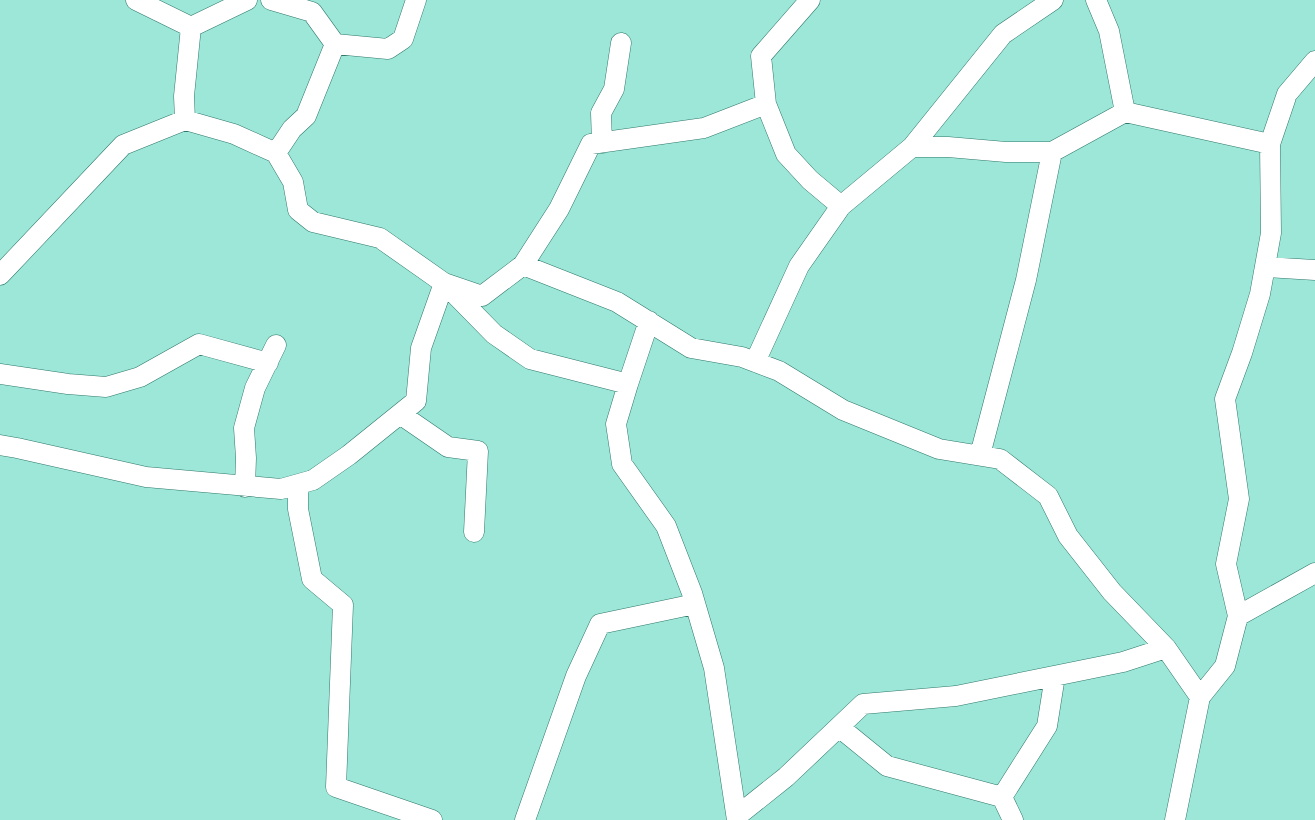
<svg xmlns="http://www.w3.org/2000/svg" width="1315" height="820" viewBox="0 0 1315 820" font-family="Montserrat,sans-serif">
  <rect width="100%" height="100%" fill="#9de7d8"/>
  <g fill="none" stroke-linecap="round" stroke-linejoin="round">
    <defs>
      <path id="street" d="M136,0l55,27 -7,69 1,24
        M271,0l41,12 23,32 -29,72 -14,13 -16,24
        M191,27l56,-27
        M335,44l53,5 15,-10 13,-39
        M766,104l-5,-48 49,-56
        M1125,112l145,32
        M602,143l-1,-30 13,-24 7,-46
        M912,147l91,-113 50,-34
        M1052,152l73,-40 -16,-81 -13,-31
        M523,265l36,-56 32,-65 113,-16 62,-24 20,50 24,26 31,26
        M1265,267l50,3
        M0,275l123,-130 62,-25 49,14 42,19 17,29 5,28 15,12 67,16 64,45 38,13 41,-31 94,37 74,46 51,9 37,14 64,39 96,39 61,10 48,37 20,40 44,56 54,56 34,49 -25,123
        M755,362l44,-96 42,-60 71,-59h36l58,5h46l-26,128 -46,175
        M0,374l68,10 38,3 34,-10 59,-33 69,19
        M628,384l21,-63
        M400,414l48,33 30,4 -4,81
        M0,445l17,3 129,29 135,12 32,-9 36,-25 67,-54 5,-53 23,-65 50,51 36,25 98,25 -12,40 6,40 44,62 26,67 22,75 23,152
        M298,485v24l14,70 31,26 -7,182 96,33
        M245,487l1,-29 -2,-30 11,-40 21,-43
        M1238,616l-12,-52 13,-65 -14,-100 17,-46 18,-59 11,-61 -1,-89 17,-50 28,-33
        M1200,697l25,-31 13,-50 77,-43
        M839,727l48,39 115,31 45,-71 8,-50
        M1002,797l11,23
        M737,816l49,-39 77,-73 93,-8 167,-34 43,-14
        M525,820l51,-144 24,-52 95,-20"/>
    </defs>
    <use href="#street" stroke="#2d786c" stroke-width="21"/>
    <use href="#street" stroke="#fff" stroke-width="20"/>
  </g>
</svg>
